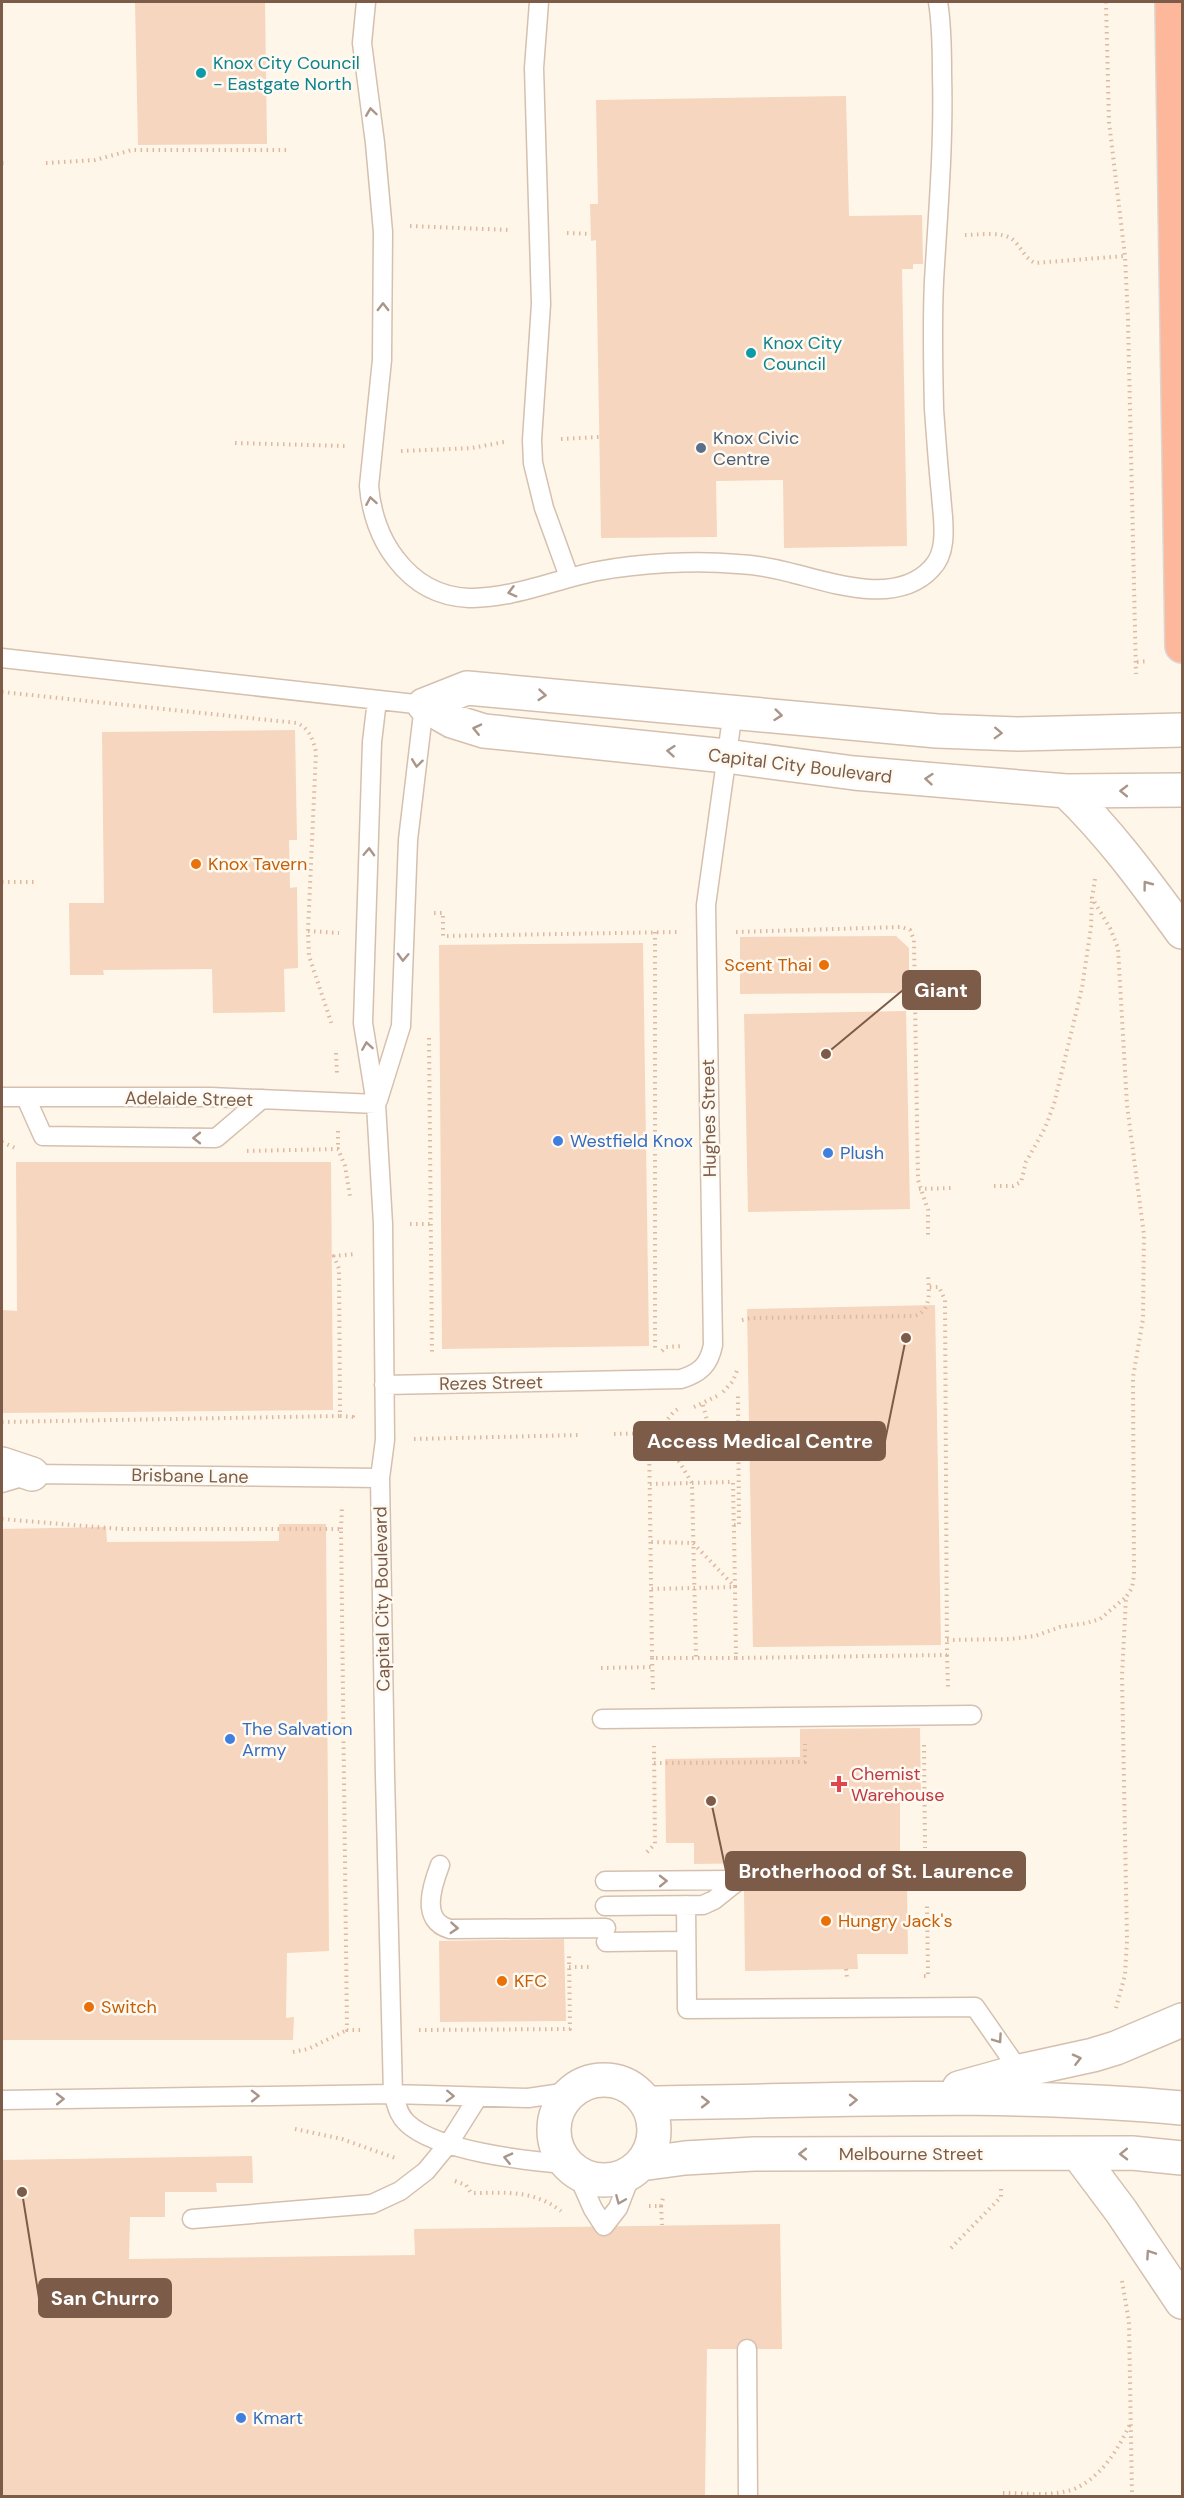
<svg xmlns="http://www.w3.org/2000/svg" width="1184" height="2498" viewBox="0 0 1184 2498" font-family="'DM Sans',sans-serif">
  <rect width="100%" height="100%" fill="#fef6e9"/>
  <path fill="#f6d6be" d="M135,2h130l2,142 -129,1z
    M846,96l3,120 73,-1 1,49h-10v5h-11l5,277 -123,2 -1,-68 -67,1 1,56 -116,1 -5,-298 -5,1 -1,-37h8l-2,-104z
    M295,730l2,110h-8l1,48 7,-1 1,81 -14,1 1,43 -72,1 -1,-44 -109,1 1,5h-34l-1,-72h35l-2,-171z
    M896,936l13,12v35l-11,10 -158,1v-57z
    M643,943l6,403 -207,3 -3,-404z
    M906,1011l4,198 -162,3 -4,-198z
    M16,1162h315l2,248 -331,3v-103l15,1z
    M935,1305l6,340 -188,2 -6,-338z
    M279,1524h47l3,427 -42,2 -1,65 8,-1 -1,23h-291v-511l104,-2 1,15 172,-1z
    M920,1728l1,72 -21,1v60l-206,3v-21h-28l-1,-84 135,-2v-28z
    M907,1886l1,68h-51l1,15 -113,2 -1,-83z
    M564,1939l2,82 -126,1 -1,-81z
    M252,2156l1,27h-37l1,9h-52v25h-35l-1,42 286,-4 -1,-26 366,-5 2,125h-75l-2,147h-703v-336z"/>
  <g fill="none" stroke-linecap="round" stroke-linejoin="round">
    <defs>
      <path id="lane" d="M366,2l-4,41 13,100 8,89 -1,128 -13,126c2,26 11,53 27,73 54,71 131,26 202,12 43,-8 97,-11 140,-7 18,1 36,4 54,9 40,10 104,33 139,-4 7,-7 11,-17 12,-27 2,-16 -1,-32 -2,-48 -3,-29 -5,-57 -7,-85 -1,-43 -2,-86 0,-128 4,-69 10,-137 8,-207 0,-24 0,-48 -4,-72
        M539,2l-5,66 7,236 -9,136 1,23 11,45 25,69
        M2,658l422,47 -16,135 -7,186 -23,74
        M377,700l-5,42 -9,281 13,81 7,120 2,216 -5,38 5,298 8,318c4,11 5,21 14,29 29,28 120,38 159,41
        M2,1097h208l166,7
        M26,1098l17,38 173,2 46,-39
        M384,1385l297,-6c19,-6 28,-14 32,-34l-7,-440 27,-194
        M2,1483l30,-9 348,4
        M602,1719l370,-4
        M440,1865c-8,21 -20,56 10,64l156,-1
        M605,1881l277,-2 93,-4
        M686,1905l1,104 288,-2 48,69
        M605,1906l98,-1 11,-5 25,-20
        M606,1942l79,-1
        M2,2100l391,-6 135,4 41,-6
        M577,2173l16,36 11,17 14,-18 14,-36
        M192,2219l180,-15 28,-13 26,-20 23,-28 29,-46
        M747,2349l1,147"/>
      <path id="street" d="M424,705l28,16 32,10 242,25 128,17 212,18 116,-1
        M424,705l43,-17 470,43 81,3 164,-4
        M1066,791c44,42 80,92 116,141
        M2,1464l30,10
        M554 2130a50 50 0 1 1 100 0a50 50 0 1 1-100 0Z
        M959,2088l61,-17 73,-16 23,-7 66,-28
        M647,2103c178,-2 357,-12 535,5
        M1079,2155l42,56 61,91
        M641,2164l44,-6 69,-4 378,-1 50,5"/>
      <path id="highway" d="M1172,2l10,644"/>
    </defs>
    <use href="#lane" stroke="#d5c0af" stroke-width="21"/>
    <use href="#street" stroke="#d5c0af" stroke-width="36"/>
    <use href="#highway" stroke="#ddd5d0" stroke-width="36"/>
    <path stroke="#dcb9a0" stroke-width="4" stroke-dasharray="1.5 4.5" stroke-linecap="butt" d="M1106,2l3,120 16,134 3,64 8,354
      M2,163h4
      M46,163l49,-3 37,-10h155
      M410,226l100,4
      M567,233l24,1
      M965,235c13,0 36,-4 47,4 9,7 12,19 23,24l90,-7
      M561,439l38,-2
      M235,443l111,3
      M401,451l71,-3 32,-6
      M1137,662l11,-1
      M2,692l295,31c13,6 16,17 19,29l-8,179 1,25 23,69
      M1095,879l-3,19 18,30 8,20 9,157 17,130 -1,84 -10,58 1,198 -2,13 -6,9 -4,79 5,264 -2,35 -9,33
      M2,882h33
      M434,913h9v23l234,-4
      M308,931l31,2
      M655,932v419
      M736,932l165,-5 9,3 4,10 4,240 10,30v27
      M429,1038l3,317
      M336,1053l1,20
      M338,1131v18
      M2,1142l13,6
      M247,1151l91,-2 7,17 5,30
      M994,1186h19l8,-4 5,-20 19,-34 9,-24 28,-116 9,-61 1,-29
      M919,1189l34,-1
      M410,1224h20
      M742,1320l9,-2 163,-2c18,-4 15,-26 14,-41
      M662,1351l4,-4 16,-1
      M723,1392l10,-11 5,-13
      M703,1405c6,24 9,36 36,39
      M694,1407l23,-11
      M340,1416l13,1v5
      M2,1422l338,-6 -1,-147 -5,-13 21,-2
      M660,1430l32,53 4,175
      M614,1434l40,-1c11,-6 14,-18 24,-24
      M649,1434l3,224h84l-1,-71 -42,-44 -42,-1
      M414,1439l165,-4
      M650,1484l83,-2 2,105 -84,2
      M2,1519l119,10h220l6,501h16
      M734,1525h5l-1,-129
      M341,1529l1,-23
      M947,1640l64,-1 24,-3 25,-9 27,-4 13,-4 26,-22
      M947,1655l1,32
      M652,1658l1,32
      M736,1658l211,-3 -2,-355 -6,-13h-10
      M601,1668l51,-1
      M924,1745l1,103
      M654,1763l151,-1v-18
      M647,1852l8,-8 -1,-98
      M569,1967h21
      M846,1969l1,9
      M924,1976h4l-1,-72
      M419,2030l151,-1 -1,-73
      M293,2052l15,-3 39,-19
      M295,2129l47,10 53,19
      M455,2181l11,4 5,8c34,0 61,-4 90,18
      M649,2206h12l2,-8
      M661,2206l1,19
      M951,2248l50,-51v-9
      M1122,2281l7,41 3,174
      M1003,2493c22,0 50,4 71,-4 28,-12 45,-41 57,-67"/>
    <use href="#lane" stroke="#fff" stroke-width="18"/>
    <use href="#street" stroke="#fff" stroke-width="33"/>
    <use href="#highway" stroke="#fdb79b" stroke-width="33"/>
  </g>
  <defs><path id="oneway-chevron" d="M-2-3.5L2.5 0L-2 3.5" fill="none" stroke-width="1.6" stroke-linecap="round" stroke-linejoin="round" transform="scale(1.5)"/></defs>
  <g stroke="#aa9589">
    <use href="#oneway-chevron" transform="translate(371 112) rotate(-98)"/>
    <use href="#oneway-chevron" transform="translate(383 307) rotate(-90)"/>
    <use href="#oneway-chevron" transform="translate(371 501) rotate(-100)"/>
    <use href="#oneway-chevron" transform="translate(512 592) rotate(165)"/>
    <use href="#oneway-chevron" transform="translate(542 695) rotate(5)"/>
    <use href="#oneway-chevron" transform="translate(778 715) rotate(6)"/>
    <use href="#oneway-chevron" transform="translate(477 729) rotate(-167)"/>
    <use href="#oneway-chevron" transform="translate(998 733) rotate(2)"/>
    <use href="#oneway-chevron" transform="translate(671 751) rotate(-175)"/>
    <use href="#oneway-chevron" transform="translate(417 763) rotate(97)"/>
    <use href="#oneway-chevron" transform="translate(929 779) rotate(-175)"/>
    <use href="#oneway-chevron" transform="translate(1124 791) rotate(-179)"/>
    <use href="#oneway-chevron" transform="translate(369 852) rotate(-88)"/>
    <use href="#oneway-chevron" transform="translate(1147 885) rotate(-127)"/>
    <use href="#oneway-chevron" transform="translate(403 957) rotate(92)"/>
    <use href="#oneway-chevron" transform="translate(367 1046) rotate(-99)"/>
    <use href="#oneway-chevron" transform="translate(197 1138) rotate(-180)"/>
    <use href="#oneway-chevron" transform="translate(663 1881) rotate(-1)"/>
    <use href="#oneway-chevron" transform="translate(454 1928) rotate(4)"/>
    <use href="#oneway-chevron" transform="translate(998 2039) rotate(55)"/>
    <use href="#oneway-chevron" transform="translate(1077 2059) rotate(-14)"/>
    <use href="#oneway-chevron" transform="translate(255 2096) rotate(-1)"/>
    <use href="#oneway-chevron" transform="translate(450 2096) rotate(2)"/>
    <use href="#oneway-chevron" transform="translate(60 2099) rotate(-1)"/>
    <use href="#oneway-chevron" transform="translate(853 2100) rotate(-1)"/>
    <use href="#oneway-chevron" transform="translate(705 2102)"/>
    <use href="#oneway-chevron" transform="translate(803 2154) rotate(-180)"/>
    <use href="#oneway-chevron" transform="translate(1124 2154) rotate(179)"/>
    <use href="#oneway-chevron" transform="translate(508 2158) rotate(-167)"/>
    <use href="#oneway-chevron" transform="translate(620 2200) rotate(113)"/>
    <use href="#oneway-chevron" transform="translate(1150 2254) rotate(-124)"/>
  </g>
  <g fill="#0f9aa8" stroke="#fffaf1" stroke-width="2">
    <circle cx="201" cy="73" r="6"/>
    <circle cx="751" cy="353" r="6"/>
  </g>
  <circle fill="#5c6f8a" stroke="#fffaf1" stroke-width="2" cx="701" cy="448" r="6"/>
  <g fill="#e8710a" stroke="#fffaf1" stroke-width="2">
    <circle cx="196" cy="864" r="6"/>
    <circle cx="824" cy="965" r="6"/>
    <circle cx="826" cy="1921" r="6"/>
    <circle cx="502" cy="1981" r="6"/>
    <circle cx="89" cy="2007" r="6"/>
  </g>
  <g fill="#3f7fe0" stroke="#fffaf1" stroke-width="2">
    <circle cx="558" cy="1141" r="6"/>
    <circle cx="828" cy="1153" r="6"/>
    <circle cx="230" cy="1739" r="6"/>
    <circle cx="241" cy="2418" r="6"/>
  </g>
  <path fill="#e0444e" stroke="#fffaf1" stroke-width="2" d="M836 1775h6v6h6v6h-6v6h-6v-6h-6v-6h6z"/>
  <g text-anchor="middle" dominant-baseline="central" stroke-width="5" stroke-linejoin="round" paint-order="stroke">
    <g font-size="18" fill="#0d838f" stroke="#fffaf1" text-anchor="start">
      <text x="213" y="63">Knox City Council<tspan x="213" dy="21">- Eastgate North</tspan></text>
      <text x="763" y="343">Knox City<tspan x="763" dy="21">Council</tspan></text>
    </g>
    <g font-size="18" fill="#4e5e75" stroke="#fffaf1" text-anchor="start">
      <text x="713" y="438">Knox Civic<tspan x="713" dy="21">Centre</tspan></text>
    </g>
    <g font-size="18" fill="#7c5c49" stroke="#fffaf1">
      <text transform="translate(800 766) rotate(7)">Capital City Boulevard</text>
      <text transform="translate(189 1099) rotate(1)">Adelaide Street</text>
      <text transform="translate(709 1118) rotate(-91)">Hughes Street</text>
      <text transform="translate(491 1383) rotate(-1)">Rezes Street</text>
      <text transform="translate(190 1476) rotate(1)">Brisbane Lane</text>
      <text transform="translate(382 1599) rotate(-91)">Capital City Boulevard</text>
      <text x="911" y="2154">Melbourne Street</text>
    </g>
    <g font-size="18" fill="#c56008" stroke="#fffaf1" text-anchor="start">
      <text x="208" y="864">Knox Tavern</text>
      <text x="812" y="965" text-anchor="end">Scent Thai</text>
      <text x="838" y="1921">Hungry Jack's</text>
      <text x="514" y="1981">KFC</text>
      <text x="101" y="2007">Switch</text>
    </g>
    <g font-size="18" fill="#366cbe" stroke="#fffaf1" text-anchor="start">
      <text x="570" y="1141">Westfield Knox</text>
      <text x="840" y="1153">Plush</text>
      <text x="242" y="1729">The Salvation<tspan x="242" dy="21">Army</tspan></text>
      <text x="253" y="2418">Kmart</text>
    </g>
    <g font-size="18" fill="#be3a42" stroke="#fffaf1" text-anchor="start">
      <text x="851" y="1774">Chemist<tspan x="851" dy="21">Warehouse</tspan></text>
    </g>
  </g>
  <path fill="none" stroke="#7c5c49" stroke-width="2" d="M826 1054L903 990M906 1338L885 1441M711 1801L726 1871M22 2192L39 2298"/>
  <g fill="#7c5c49" stroke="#fffaf1" stroke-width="2">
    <circle cx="826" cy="1054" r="6"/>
    <circle cx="906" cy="1338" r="6"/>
    <circle cx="711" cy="1801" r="6"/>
    <circle cx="22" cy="2192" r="6"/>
  </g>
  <g fill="#7c5c49" stroke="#7c5c49" stroke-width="2">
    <rect x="903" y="971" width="77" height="38" rx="6"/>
    <rect x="634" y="1422" width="251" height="38" rx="6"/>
    <rect x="726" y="1852" width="299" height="38" rx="6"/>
    <rect x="39" y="2279" width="132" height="38" rx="6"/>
  </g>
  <g font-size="20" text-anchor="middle" font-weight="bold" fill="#fff">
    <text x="941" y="997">Giant</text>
    <text x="760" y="1448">Access Medical Centre</text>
    <text x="876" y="1878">Brotherhood of St. Laurence</text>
    <text x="105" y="2305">San Churro</text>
  </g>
  <rect width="1184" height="2498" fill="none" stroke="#7c5c49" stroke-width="6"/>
</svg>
